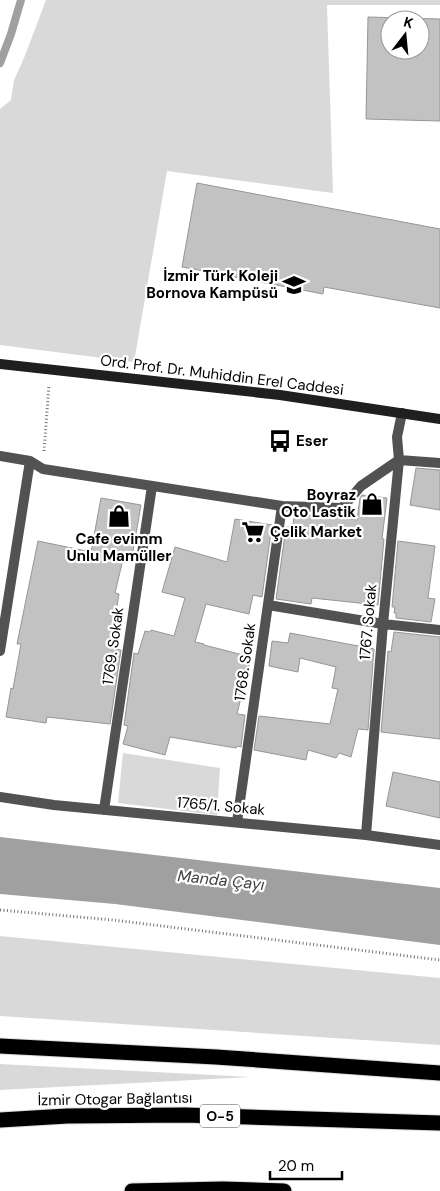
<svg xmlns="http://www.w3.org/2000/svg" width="440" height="1191" viewBox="0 0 440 1191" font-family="'DM Sans',sans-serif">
  <rect width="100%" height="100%" fill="#fff"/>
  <path fill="#d9d9d9" d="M46,0h394v5h-113l6,188 -166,-22 -33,191 -134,-17v-236l11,-9 3,-20 10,-22z
    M123,753l97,15 -3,47 -99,-12z
    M0,936l440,42v67l-440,-29z
    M0,1064l251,13 -251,13z"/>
  <path fill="#a0a0a0" d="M0,837l440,51v57l-325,-41 -115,-10z"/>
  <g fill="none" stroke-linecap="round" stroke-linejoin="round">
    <path stroke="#a0a0a0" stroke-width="8" d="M0,63l11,-29 10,-34"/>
  </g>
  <path fill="#c2c2c2" stroke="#969696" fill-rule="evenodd" d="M368,17l72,2v102l-74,-2zM390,20h30v30h-30z
    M197,183l243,46v79l-116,-21 -1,7 -141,-27z
    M416,468l24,2v40l-30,-5z
    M362,495l25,3 -5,41h2l-6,66 -66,-7 -1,6 -35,-5 10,-72 6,1 3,-15 9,1 23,4v-2l30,4 3,-22z
    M101,498l40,7 -9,52 -8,-2 -9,38 4,1 -5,30 5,1 -4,24 6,1 -11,74 -63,-7 -1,6 -40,-6 5,-29 2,1 8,-45h-4l21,-103 53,11z
    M235,519l37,6 -10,72 -9,-2 -4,19 -43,-10 -11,38 9,2v1l47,12 -14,57 8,1 -4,32 -4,-1 -1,2 -66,-11 -5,18 -42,-11 5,-18 -4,-1 10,-72 4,1 7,-23 5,1 1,-2 23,6 11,-38 -23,-6 13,-45 52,15z
    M398,541l37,5 -7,52 7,1 -4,23 -35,-4v-5h-2l1,-6h-3z
    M394,632l46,5v102l-59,-7 7,-81 3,1z
    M290,633l84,16 -6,81 -10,-1 -7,28 -12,-4 -3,5 -28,-8 -2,10 -52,-10 5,-34 71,8 8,-35 -6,-1 4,-21 -36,-9 -2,14 -29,-6 3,-25 16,2z
    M393,772l47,10v36l-54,-12z"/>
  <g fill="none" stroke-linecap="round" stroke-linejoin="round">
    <defs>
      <path id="motorway" d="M0,1046l216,11 224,16
        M0,1120l67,-4 118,-1 255,8
        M132,1191l91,-2 61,2"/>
    </defs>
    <use href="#motorway" stroke="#dbdbdb" stroke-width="17"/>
    <path stroke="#747474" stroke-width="3" stroke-dasharray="1 2.5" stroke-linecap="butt" d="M44,451l5,-66
      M0,910l113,10 327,40"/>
    <path stroke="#525252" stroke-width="10" d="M0,456l30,5 13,8 239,37 60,2 19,-22 38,-26 41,3
      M268,605l115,19 57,6
      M0,651l30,-190
      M0,797l54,8 312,30 74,10
      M104,810l48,-324
      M237,822l45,-316
      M366,835l17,-211 16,-164 -2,-23 5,-24"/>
    <path stroke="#1f1f1f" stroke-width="10" d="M0,364l280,31 160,24"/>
    <use href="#motorway" stroke="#000" stroke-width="15"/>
  </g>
  <defs>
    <symbol id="school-bare" viewBox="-9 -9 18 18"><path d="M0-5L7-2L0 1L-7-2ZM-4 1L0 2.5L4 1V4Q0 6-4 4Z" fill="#000" stroke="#fff" stroke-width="2.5" paint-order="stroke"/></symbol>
    <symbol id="bus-bare" viewBox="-9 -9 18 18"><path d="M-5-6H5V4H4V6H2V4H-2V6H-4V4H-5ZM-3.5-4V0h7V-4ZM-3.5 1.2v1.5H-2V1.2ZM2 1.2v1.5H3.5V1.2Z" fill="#000" stroke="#fff" stroke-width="2.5" paint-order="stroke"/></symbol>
    <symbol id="shop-bare" viewBox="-9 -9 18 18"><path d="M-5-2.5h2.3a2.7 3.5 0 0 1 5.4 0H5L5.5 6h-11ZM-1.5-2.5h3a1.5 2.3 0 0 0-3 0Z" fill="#000" stroke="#fff" stroke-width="2.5" paint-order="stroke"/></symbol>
    <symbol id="supermarket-bare" viewBox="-9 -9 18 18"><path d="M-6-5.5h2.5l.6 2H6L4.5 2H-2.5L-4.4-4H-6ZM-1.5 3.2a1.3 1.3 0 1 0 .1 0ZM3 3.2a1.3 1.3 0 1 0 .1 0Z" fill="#000" stroke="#fff" stroke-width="2.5" paint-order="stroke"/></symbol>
  </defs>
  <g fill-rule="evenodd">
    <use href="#school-bare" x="278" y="269" width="32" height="32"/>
    <use href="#bus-bare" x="264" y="425" width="32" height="32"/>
    <use href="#shop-bare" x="356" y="488" width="32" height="32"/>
    <use href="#shop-bare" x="103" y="500" width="32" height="32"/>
    <use href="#supermarket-bare" x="237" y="516" width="32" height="32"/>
  </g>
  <g text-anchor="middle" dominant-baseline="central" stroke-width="4.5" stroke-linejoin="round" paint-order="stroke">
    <rect fill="#fff" stroke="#4c4c4c" stroke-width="1" x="200" y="1104.5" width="40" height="23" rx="4"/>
    <g font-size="14" font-weight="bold" fill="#000">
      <text x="220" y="1116">O-5</text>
    </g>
    <g font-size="15" font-weight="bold" fill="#000" stroke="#fff" text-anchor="end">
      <text x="278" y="276">İzmir Türk Koleji<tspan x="278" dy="17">Bornova Kampüsü</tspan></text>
      <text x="296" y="441" text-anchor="start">Eser</text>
      <text x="356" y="495">Boyraz<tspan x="356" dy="17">Oto Lastik</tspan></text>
      <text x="270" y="532" text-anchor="start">Çelik Market</text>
      <text x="119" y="539" text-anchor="middle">Cafe evimm<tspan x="119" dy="17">Unlu Mamüller</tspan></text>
    </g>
    <g font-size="15" fill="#000" stroke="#fff">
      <text transform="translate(222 375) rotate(7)">Ord. Prof. Dr. Muhiddin Erel Caddesi</text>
      <text transform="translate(368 622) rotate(-85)">1767. Sokak</text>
      <text transform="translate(113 646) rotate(-82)">1769. Sokak</text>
      <text transform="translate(245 662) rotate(-82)">1768. Sokak</text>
      <text transform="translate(221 806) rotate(5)">1765/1. Sokak</text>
      <text transform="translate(115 1099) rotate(-1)">İzmir Otogar Bağlantısı</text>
    </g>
    <g font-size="16" font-style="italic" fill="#414141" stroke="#fff">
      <text transform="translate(221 880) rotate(6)">Manda Çayı</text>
    </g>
  </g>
  <g transform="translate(405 35) rotate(16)"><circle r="24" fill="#ffffff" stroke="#999999"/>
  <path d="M0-4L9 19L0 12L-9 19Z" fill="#000000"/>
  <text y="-8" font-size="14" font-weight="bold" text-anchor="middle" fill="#000000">K</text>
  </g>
  <path d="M270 1171v8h72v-8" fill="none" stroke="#000000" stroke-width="2.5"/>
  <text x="278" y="1171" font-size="15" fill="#000000" stroke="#ffffff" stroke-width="4" paint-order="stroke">20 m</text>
</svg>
